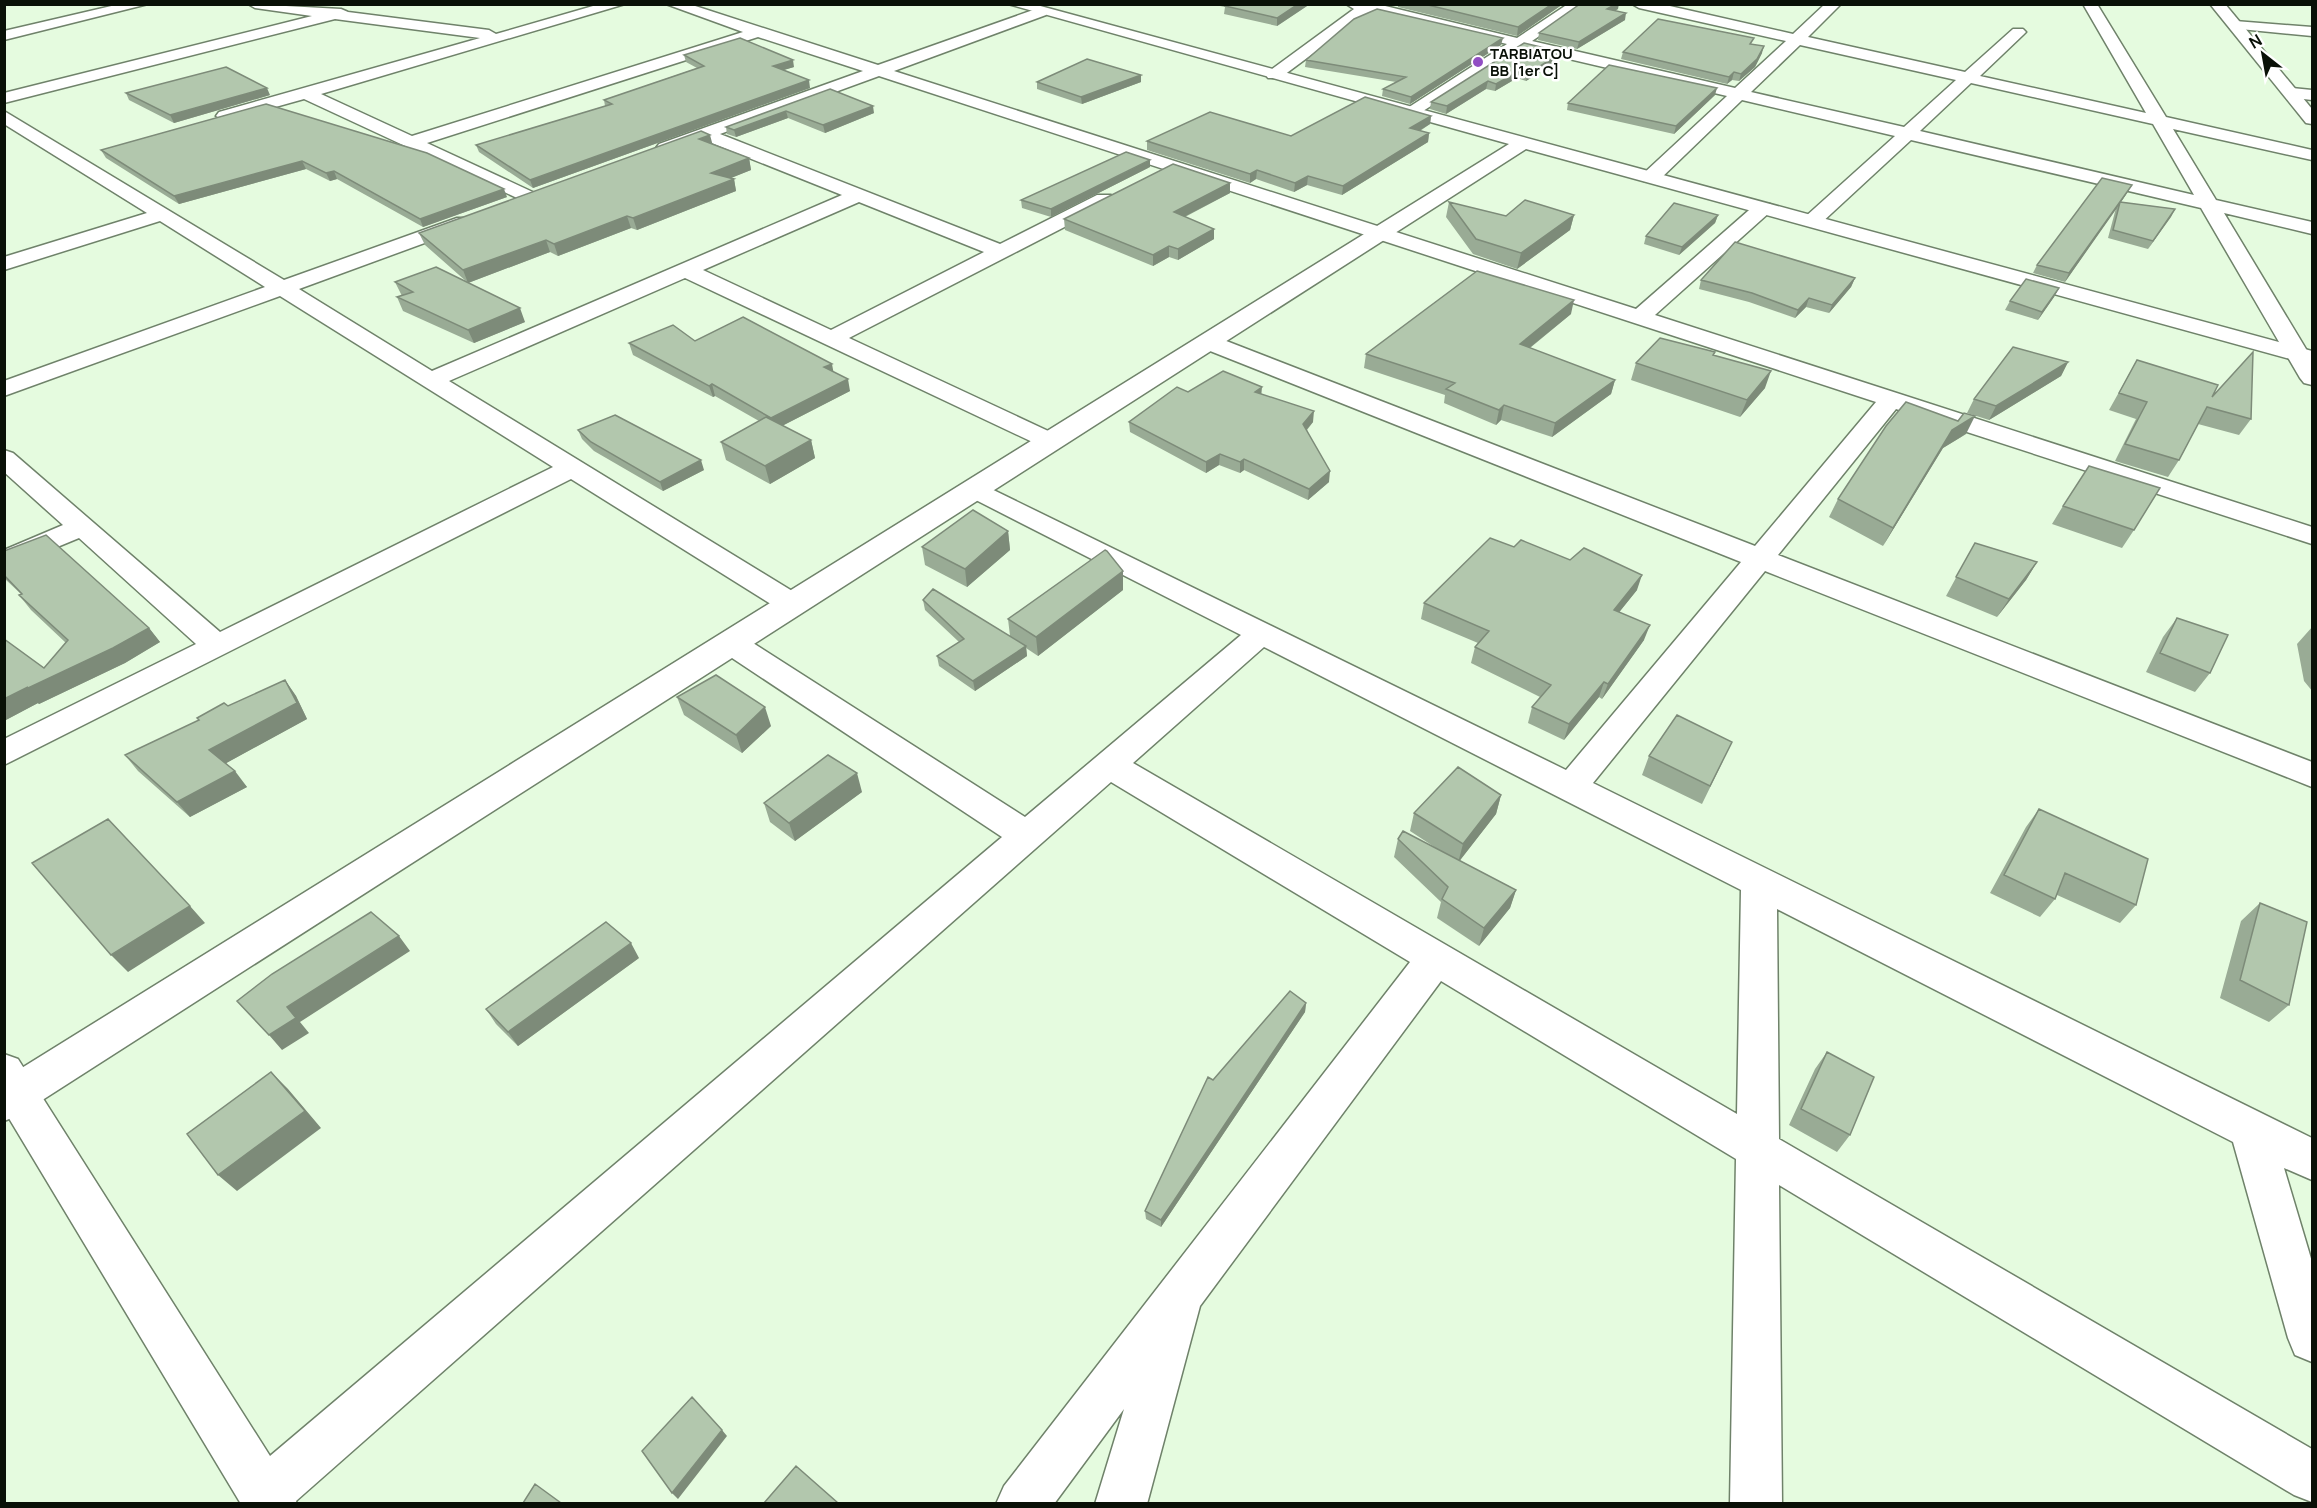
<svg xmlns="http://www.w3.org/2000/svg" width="2317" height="1508" viewBox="0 0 2317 1508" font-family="Manrope,sans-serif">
  <rect width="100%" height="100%" fill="#e5fbdf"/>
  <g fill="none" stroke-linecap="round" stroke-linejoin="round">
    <defs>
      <path id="minor" d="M120,4h28l-144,36v-9z
        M248,4l93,5 7,3 141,18 7,4 104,-30h25l-304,90 91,42 331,-104 -77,-28h23l189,61 158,-56h10l2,3 -2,3 -152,56 742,238 120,-105h14l3,4 -3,4 -115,103 657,212v17l-416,-135 -118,146 534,207v25l-547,-216 -172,212 719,355v42l-28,-12 28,94v100l-17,-7 -7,-17 -55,-196 -456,-233 2,230 533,310v53l-18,-7 -515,-310 3,319h-52l6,-345 -295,-178 -241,325 -53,198h-52l29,-95 -70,95h-58l8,-18 406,-524 -299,-180 -815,719 1,3h-56l-237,-394v-56l14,5 252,397 732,-619 -282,-187 -4,-7 4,-7 11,-3 11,3 283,181 216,-182 -275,-140 -4,-6 4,-6 9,-2 591,289 175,-208 -541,-215 -3,-5 3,-5h16l539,209 121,-144 -997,-326 -159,58 280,110 97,-49h14l3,4 -3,4 -262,135 210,98 4,5 -4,5 -9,3 -9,-3 -356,-168 -236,103 353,216 5,7 -5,7 -10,2 -10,-2 -211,-132 -567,286v-26l192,-95 -117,-106 -75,31v-19l59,-25 -59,-53v-22l9,3 207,179 333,-165 -273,-171 -276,100v-15l261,-94 -105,-66 -156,49v-13l143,-44 -143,-89v-13l280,169 173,-62h14l3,4 -3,4 -172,63 133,82 410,-176 -138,-55 -39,13 -9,-5 3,-4 204,-73 -105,-34 -331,106 110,51 3,4 -10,6 -226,-105 -79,22 -9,-5 3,-4 261,-74 -145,-19 -331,84v-10l308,-77 -57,-8zM859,202l125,50 -153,78 -128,-60zM1264,647l477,243 -4,224 -604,-351z
        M1346,4h31l140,34 51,-34h18l-54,37 203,47 51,-47 -147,-33 -7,-4h29l132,30 32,-30h16l-33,33 157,35 48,-43h10l3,3 -3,3 -43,41 166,37 -63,-109h14l69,113 146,33v10l-139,-31 43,71 96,22v12l-88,-21 88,146v26l-8,-2 -4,-5 -99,-170 -290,-68 -92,85h-14l-3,-4 3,-4 90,-81 -153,-36 -84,81h-14l-2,-4 2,-4 83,-77 -205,-48 -110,70 -9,-5 3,-4 101,-65 -138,-32 -89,66h-12l-2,-3 2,-3 86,-63zM1800,45l156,35 -52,47 -153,-35zM1971,83l182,41 41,71 -274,-64z
        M2235,21l77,6v9l-82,-8 -2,-3z
        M2292,88l20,2v10l-26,-3 -2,-4 2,-4z"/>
      <path id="tertiary" d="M1008,4h25l1279,347v14l-786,-216 -1507,966 -15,6v-42l1505,-935z"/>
      <path id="secondary" d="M2210,4h15l87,105v15l-6,-1z"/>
    </defs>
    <use href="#minor" stroke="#6f826a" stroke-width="3"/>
    <use href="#tertiary" stroke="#6f826a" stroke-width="3"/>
    <use href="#secondary" stroke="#6f826a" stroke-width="3"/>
    <use href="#minor" fill="#fff" fill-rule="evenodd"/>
    <use href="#tertiary" fill="#fff" fill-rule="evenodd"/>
    <use href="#secondary" fill="#fff" fill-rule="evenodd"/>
  </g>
  <path fill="#99ab95" d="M1210,4h100l-33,22 -53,-12 1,-7z
    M1398,4h165l-46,32 -119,-29z
    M1618,9l-3,2 10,9 -48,29 -39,-9 1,-7z
    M1524,43l37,16 -35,22 -9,-3 -22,13 -9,-2 -40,25 -16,-5 1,-7z
    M1752,44l10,9 -7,14 -16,14 -7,-1 -5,4 -106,-25 2,-7z
    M1501,45l-91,59 -28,-8 1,-7 13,-7 -91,-15 1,-7z
    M684,55l110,12 -11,3 27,18 -277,100 -54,-36 -3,-7 129,-39 -1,-6 93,-32 -11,-6z
    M1141,75v7l-59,22 -45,-15v-7z
    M830,89l44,24 -49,20 -37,-15 -52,19 -9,-3 -1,-7z
    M126,93l144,2 -96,28 -45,-23z
    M1715,95l-41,39 -107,-24 1,-7z
    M266,104l241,93 -84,30 -86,-48 -7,2 -24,-12 -127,35 -73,-46 -5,-8z
    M1431,116l-1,8 -10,7 9,2 -1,9 -86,53 -35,-10 -13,7 -38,-13 -6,4 -103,-33v-9l144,-5z
    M712,144l37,14 2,12 -21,8 4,1 2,12 -99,39 -6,-2 -73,28 -8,-4 -82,31 57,39 -51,21 -71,-32 -6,-14 5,-1 -7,-14h72l-42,-37 -6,-12z
    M1150,167l-99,50 -29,-9 -1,-8z
    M1230,183v10l-45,24 29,12v10l-36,21 -9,-3 -16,9 -88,-36 -1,-11z
    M2127,193l-6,9 54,7 -27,40 -40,-11 8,-30 -51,74 -32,-9 4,-8z
    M1449,202l57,14 68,-1 -4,15 -53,39 -44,-15 -27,-37z
    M1718,215l-3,8 -36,32 -35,-11 2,-8z
    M1855,278l-4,9 -22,26 -23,-6 -11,11 -46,-16 -50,-13 2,-9z
    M2059,288l-5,9 -16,23 -33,-10 5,-9z
    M1571,314l-41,34 85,32 -4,14 -59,43 -51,-17 -5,5 -52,-22 1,-8 -81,-27 2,-14z
    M695,341l139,31 16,19 -68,35 29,14 4,18 -45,26 -44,-24 -5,-18 38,-21 -44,-25 -2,1 -80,-42 -4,-12z
    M1715,352l-1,3 51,33 -25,29 -109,-37 5,-17z
    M2137,360l75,37 39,22 -12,16 -41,-11 -19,36 -11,17 -53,-16 21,-42 -27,-9z
    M2068,362l-7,14 -72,44 -22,-7 7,-14z
    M1188,392l73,3 52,27 -6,8 22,52 -21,18 -64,-30 -4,3 -21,-8 -13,8 -76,-41 -1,-10z
    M578,430l126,40 -41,21 -69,-40 -12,-12z
    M1966,434l-23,14 -60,98 -54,-29 9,-18z
    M2063,506l71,24 -12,18 -70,-24z
    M1008,531l2,19 -43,37 -42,-22 -3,-18z
    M1975,543l62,19 -11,18 -29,37 -51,-21z
    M4,551l145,77 11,14 -35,21 -86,41 -1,-1 -34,18v-82l40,29 22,-25 -35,-33 -12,-15 2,-1 -17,-16z
    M1123,590l-85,66 -12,-8 1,8 -52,35 -36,-25 -2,-10 22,-14 -34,-32 -2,-10 87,36 -2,-17z
    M1637,590l-18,22 25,28 -42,59 -3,-2 -35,43 -36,-17 4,-16 8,-10 -69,-34 4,-16 3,-4 -57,-24 3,-16z
    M2177,618l33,55 -15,19 -49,-20 17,-35z
    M2313,626v66l-9,-11 -7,-37z
    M285,680l11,16 11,23 -81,44 21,24 -57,30 -52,-46 -13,-16z
    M677,697l94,29 -29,27 -58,-38z
    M1649,756l74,5 -21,43 -60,-29z
    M862,792l-67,49 -25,-19 -6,-19z
    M1501,795l-5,19 -37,47 57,29 -6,18 -31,38 -42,-28 4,-16 -47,-45 4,-18 38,9 -26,-17 4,-18z
    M2039,809l97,96 -16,18 -63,-28 -2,4 -15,18 -50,-24 36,-66z
    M2260,903l29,102 -20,17 -49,-24 21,-77z
    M639,958l-121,88 -22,-22 -10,-15z
    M1306,1003l-1,9 -144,215 -15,-8 -1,-8 68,-131z
    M1827,1052l23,83 -13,17 -48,-27 26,-56z"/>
  <path fill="#7d8b79" d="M1298,4h12l-33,22v-8z
    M1552,4h11l-46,32 1,-9z
    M1616,4h3l-1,5 -12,7 1,-7z
    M1626,13l-1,7 -48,29 2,-7z
    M1503,38l-2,7 -91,59 1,-7z
    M1764,46l-2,7 -7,14 -16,14 2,-7z
    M1562,52l-1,7 -35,22 2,-7z
    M793,60l1,7 -20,6 -1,-7z
    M1519,71l-2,7 -22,13 1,-7z
    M1734,72l-2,8 -5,4 2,-7z
    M1141,75v7l-59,22 -1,-7z
    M809,80l1,8 -277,100 -3,-8z
    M1488,81l-2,8 -40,25 1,-8z
    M267,88l3,7 -96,28 -4,-8z
    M1717,88l-2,7 -41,39 2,-8z
    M873,106l1,7 -49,20 -2,-8z
    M786,111l2,7 -52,19 -2,-7z
    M1431,116l-1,8 -21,13 1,-9z
    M1429,133l-1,9 -86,53 1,-9z
    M710,135l3,11 -14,-7z
    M749,158l2,12 -37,15 -3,-12z
    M1150,160v7l-99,50v-8z
    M302,161l4,8 -127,35 -5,-8z
    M1257,170l-1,9 -6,4v-9z
    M334,171l3,8 -7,2 -4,-8z
    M1308,176l-1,9 -13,7 1,-9z
    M734,179l2,12 -99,39 -4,-12z
    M1230,183v10l-56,29v-10z
    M2132,185l-5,8 -8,12 1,-3 -3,6 -52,74 4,-9z
    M504,189l3,8 -84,30 -3,-8z
    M2175,209l-4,8 -23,32 5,-8z
    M1574,215l-4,15 -53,39 4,-16z
    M1718,215l-3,8 -36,32 3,-8z
    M627,216l4,12 -73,28 -4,-12z
    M1214,229v10l-36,21v-11z
    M546,240l4,12 -82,31 -5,-13z
    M1169,246v11l-16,9v-11z
    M1855,278l-4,9 -22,26 3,-8z
    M2059,288l-5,9 -16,23 4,-8z
    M1809,298l-3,9 -11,11 3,-8z
    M1574,300l-3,14 -54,44 3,-14z
    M520,308l5,14 -51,21 -6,-13z
    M2068,362l-7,14 -72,44 7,-14z
    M832,364l2,11 -10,-8z
    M1771,371l-6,17 -25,29 7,-17z
    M848,379l2,12 -76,39 -3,-12z
    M1615,380l-4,14 -59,43 3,-14z
    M712,384l3,12 -2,1 -4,-11z
    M1262,387l-1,11 -6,-6z
    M1504,405l-3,15 -5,5 3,-15z
    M1314,411l-1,11 -11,13 1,-11z
    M1975,416l-9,18 -23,14 -60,98 10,-18 59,-98z
    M811,440l4,18 -45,26 -5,-18z
    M1220,454l-1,11 -13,8v-11z
    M1244,459v11l-4,3v-11z
    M701,460l3,10 -41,21 -3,-9z
    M1330,471l-1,11 -21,18 1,-11z
    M1008,531l2,19 -43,37 -2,-18z
    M2037,562l-11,18 -29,37 12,-18z
    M1123,571v19l-85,66 -2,-19z
    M1642,575l-5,15 -28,35 5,-15z
    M1650,625l-6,15 -42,59 6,-15z
    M149,628l11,14 -35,21 -86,41 -1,-1 -34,18v-22z
    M1026,646l1,10 -52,35 -2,-10z
    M285,680l11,16 11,23 -86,47 -12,-16z
    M1604,682l-5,15 -35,43 5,-16z
    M765,707l6,19 -29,27 -6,-18z
    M235,771l12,16 -57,30 -13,-15z
    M857,773l5,19 -67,49 -6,-18z
    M1501,795l-5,19 -38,49 5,-19z
    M1516,890l-6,18 -31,38 5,-18z
    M190,906l15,17 -77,49 -17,-17z
    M399,936l11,15 -110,71 9,11 -27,17 -13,-15 18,-28z
    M631,943l8,15 -121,88 -10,-14z
    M1306,1003l-1,9 -144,215v-7z
    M271,1072l17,17 33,39 -84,63 -19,-16z
    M722,1430l5,6 -49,63 -6,-6z"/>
  <path fill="#b2c7ad" stroke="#7d8b79" stroke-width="1.5" d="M1226,4h72l-21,14 -52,-12z
    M1424,4h128l-34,23z
    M1580,4h36l-9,5 19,4 -47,29 -40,-9z
    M1377,9l126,29 -92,59 -28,-8 23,-12 -100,-17 48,-41z
    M1658,19l96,19 -4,6 14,2 -7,13 -16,15 -7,-2 -5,5 -106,-25z
    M740,38l53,22 -20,6 36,14 -279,100 -54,-35 136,-41 -8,-4 100,-34 -20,-11z
    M1524,43l38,9 -34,22 -9,-3 -23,13 -8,-3 -41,25 -16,-4z
    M1087,59l54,16 -60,22 -44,-15z
    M1609,65l108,23 -41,38 -108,-23z
    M226,67l41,21 -97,27 -44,-22z
    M830,89l43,17 -50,19 -37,-14 -52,19 -8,-3z
    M1365,97l66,19 -21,12 19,5 -86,53 -35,-10 -13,7 -38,-13 -7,4 -103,-33 63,-29 81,24z
    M266,104l161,49 77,36 -84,30 -86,-48 -8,2 -24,-12 -128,35 -73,-46z
    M701,131l9,4 -11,4 50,19 -38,15 23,6 -101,39 -6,-2 -73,28 -8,-4 -83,30 -44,-37z
    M1126,152l24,8 -99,49 -30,-9z
    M1173,164l57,19 -56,29 40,17 -36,20 -9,-3 -16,9 -89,-36z
    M2102,178l30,7 -63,88 -32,-8z
    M1525,200l49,15 -53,38 -45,-14 -27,-37 57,14z
    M2120,202l55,7 -22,32 -40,-11z
    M1674,203l44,12 -36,32 -36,-11z
    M1735,242l120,36 -23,27 -23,-7 -11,12 -46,-17 -51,-13z
    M436,267l84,41 -52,22 -71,-33 16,-5 -18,-10z
    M1477,271l97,29 -54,44 95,36 -60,43 -51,-18 -5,5 -53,-21 9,-6 -89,-29z
    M2026,279l33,9 -17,24 -32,-11z
    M743,317l89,47 -8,3 24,12 -77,39 -59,-34 -3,2 -80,-43 44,-18 22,16z
    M1660,338l55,14 -2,3 58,16 -24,29 -111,-37z
    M2013,347l55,15 -72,44 -22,-7z
    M2253,352l-2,67 -44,-12 -28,53 -54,-16 22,-42 -28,-9 18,-33 81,25 -6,12z
    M1223,371l39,16 -7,5 59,19 -11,13 27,47 -21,18 -65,-30 -4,3 -20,-8 -14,8 -77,-40 48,-35 11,5z
    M1906,402l52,19 6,-8 11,3 -23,14 -59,98 -55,-29 48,-73z
    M615,415l86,45 -41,22 -69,-40 -13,-12z
    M766,417l45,23 -46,26 -44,-24z
    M2089,466l71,22 -26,42 -71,-24z
    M973,510l35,21 -43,38 -43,-22z
    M46,535l103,93 -36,20 -87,41 2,-2 -24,12v-60l40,29 24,-28 -49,-45 3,-1 -18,-19v-24z
    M1490,538l24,9 7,-7 49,20 14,-12 58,27 -28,35 36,15 -42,59 -4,-2 -35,42 -37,-17 19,-22 -76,-38 14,-16 -65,-28z
    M1975,543l62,19 -28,37 -53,-22z
    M1105,550l2,1 16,20 -87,66 -28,-18z
    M933,589l93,57 -53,35 -36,-25 27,-17 -41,-39z
    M2177,618l51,17 -18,38 -50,-20z
    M716,675l49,32 -29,28 -59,-38z
    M285,680l12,23 -88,47 26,21 -58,31 -52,-47 74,-35 -2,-2 27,-15 4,3z
    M1677,715l55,27 -22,44 -61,-30z
    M828,755l29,18 -68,50 -25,-20z
    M1458,767l43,28 -38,49 -49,-31z
    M2039,809l109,50 -12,46 -71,-32 -10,26 -51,-24z
    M108,819l82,87 -79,49 -79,-92z
    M1403,831l113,59 -32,38 -42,-29 6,-12 -50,-48z
    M2260,903l47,19 -18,83 -49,-25z
    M371,912l28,24 -112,71 9,11 -27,17 -32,-34 35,-27z
    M606,922l25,21 -123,89 -22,-23z
    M1290,991l16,12 -145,217 -16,-9 63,-134 5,3z
    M1827,1052l47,25 -24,58 -49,-26z
    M271,1072l34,39 -87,64 -31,-41z
    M692,1397l30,33 -50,63 -30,-42z
    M796,1466l42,37h-74z
    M535,1484l26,19h-38z"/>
  <circle fill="#914ec3" stroke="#fff" stroke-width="2" cx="1478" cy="62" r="6"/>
  <g text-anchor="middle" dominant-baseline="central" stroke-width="5" stroke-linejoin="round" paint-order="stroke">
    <g font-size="15" font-weight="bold" fill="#091007" stroke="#fff" text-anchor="start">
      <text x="1490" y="53">TARBIATOU<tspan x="1490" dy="17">BB [1er C]</tspan></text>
    </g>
  </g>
  <rect width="2317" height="1508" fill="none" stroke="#091007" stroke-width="12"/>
  <g transform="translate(2263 54) rotate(329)" stroke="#ffffff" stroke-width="4.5" paint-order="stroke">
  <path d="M0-4.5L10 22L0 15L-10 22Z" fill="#091007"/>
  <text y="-9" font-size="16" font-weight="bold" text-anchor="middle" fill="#091007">N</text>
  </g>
</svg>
